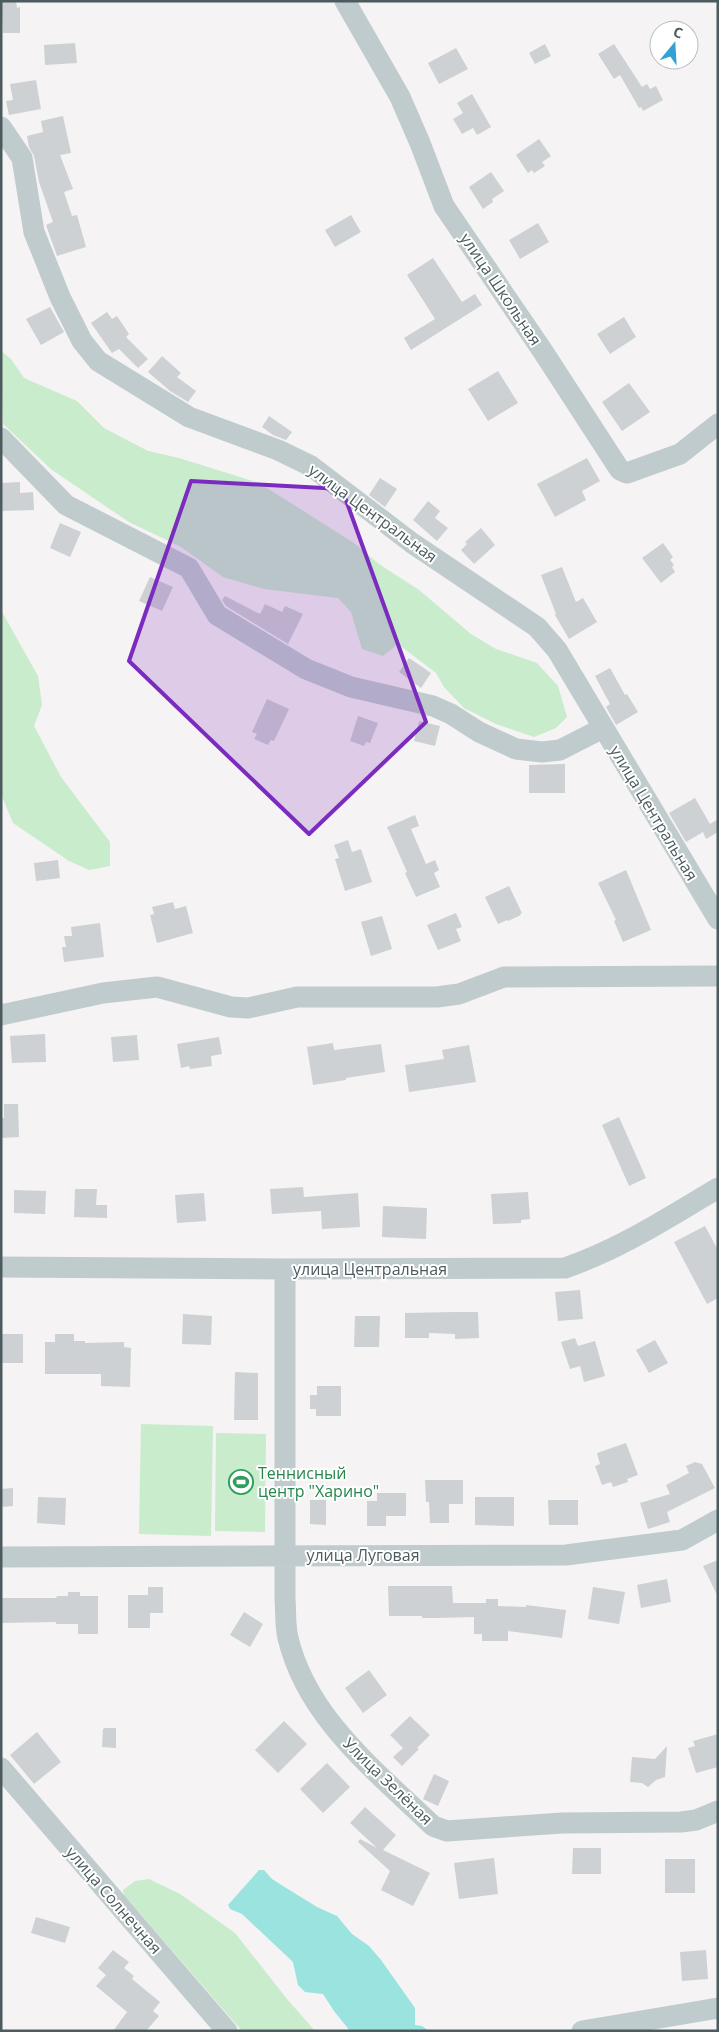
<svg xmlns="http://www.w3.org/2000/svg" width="719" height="2032" viewBox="0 0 719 2032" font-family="'Open Sans',sans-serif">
  <rect width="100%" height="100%" fill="#f5f3f3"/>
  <path fill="#c8eccc" d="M1,351l10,8 13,19 53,23 27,27 44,23 31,7 80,25 95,60 25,21 40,26 52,44 25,15 41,14 21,23 9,31 -11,11 -22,9 -38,-13 -32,-16 -20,-21 -8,-14 -38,-29 -15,12 -21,-7 -11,-37 -13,-14 -74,-9 -41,-12 -42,-30 -52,-25 -77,-52 -49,-46z
    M1,610l37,66 4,29 -8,21 27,51 49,65v24l-21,4 -20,-9 -56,-38 -12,-29z
    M141,1424l72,2 -2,110 -72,-2z
    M216,1433l50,1 -1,98 -50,-1z
    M149,1879l31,15 55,39 52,66 28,32h-73l-118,-136 -1,-5 12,-9z"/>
  <path fill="#9ae3df" d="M259,1870h5l8,9 11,7 34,21 20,9 15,18 17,12 12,14 34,48v17l7,1 7,5h-79l-16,-20 -11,-17 -18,-2 -7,-7 -5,-23 -51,-48 -12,-5 -2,-4z"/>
  <path fill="#cdd1d4" d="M1,1h15l1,7 3,-1v26h-17z
    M75,43l2,20 -32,2 -1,-20z
    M545,44l6,12 -16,8 -6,-11z
    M614,44l28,43 5,-3 3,5 6,-3 7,14 -20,11 -2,-4 -2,1 -19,-33 -6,4 -16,-25z
    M456,48l12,21 -29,15 -11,-21z
    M36,80l5,29 -32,6 -3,-14 7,-1 -3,-16z
    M472,94l19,33 -14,8 -4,-7 -11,6 -9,-15 10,-6 -6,-10z
    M63,116l8,37 -11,2 13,34 -9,3 8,24 5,-1 9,32 -29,9 -11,-31 7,-3 -14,-40 -5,-26 -5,-9 -2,-11 16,-4 -2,-11z
    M539,139l12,17 -9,6 3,4 -11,7 -2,-3 -4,3 -12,-18z
    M491,172l13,19 -12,8 1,3 -10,7 -14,-22z
    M351,215l10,17 -26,15 -10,-17z
    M538,223l11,19 -29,17 -11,-19z
    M433,258l29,44 13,-8 7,11 -71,45 -7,-12 31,-19 -28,-44z
    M50,307l14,25 -23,13 -15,-26z
    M107,312l5,7 5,-3 12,18 -3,3 22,22 -10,9 -19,-19 -7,4 -21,-30z
    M624,317l12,20 -26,17 -13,-20z
    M162,356l19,17 -4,4 19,14 -8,11 -18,-11 -22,-19z
    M498,371l20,32 -30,18 -20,-32z
    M629,383l21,29 -28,19 -20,-29z
    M269,416l23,16 -6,8 -13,-5 -11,-8z
    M587,458l13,23 -18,10 4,9 -31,17 -18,-33z
    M380,478l17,11 -12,18 -16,-12z
    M20,482v11l13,-1 1,18 -32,1 -1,-28z
    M428,501l12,10 -5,7 13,10 -11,13 -24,-21z
    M60,523l21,9 -11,25 -20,-9z
    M481,528l14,17 -21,19 -13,-14 6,-6 -2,-2z
    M663,543l10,14 -3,3 4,5 -2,2 3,5 -14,11 -19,-25z
    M562,567l14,35 7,-4 14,24 -28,17 -14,-24 1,-1 -15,-39z
    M150,577l23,10 -11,24 -23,-10z
    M225,596l35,18 5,-10 17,8 3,-6 18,8 -15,30 -62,-38 -4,-6z
    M409,658l22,15 -10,15 -22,-16z
    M610,668l15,27 2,-1 11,18 -22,13 -10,-18 4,-3 -15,-28z
    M267,699l22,10 -15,32 -3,-1 -3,5 -14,-6 3,-5 -5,-2z
    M358,716l20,7 -8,20 -4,-1 -2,4 -14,-5z
    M419,721l21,5 -5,20 -21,-5z
    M565,764v29h-36v-28z
    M695,798l15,26 8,-5v13l-12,7 -3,-7 -17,10 -17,-29z
    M415,815l4,11 -8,3 15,35 9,-4 4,10 -5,3 6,14 -24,10 -11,-24 2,-1 -20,-45z
    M348,840l4,12 9,-3 11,33 -27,9 -10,-32 4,-1 -5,-13z
    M58,860l2,18 -24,3 -2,-18z
    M626,870l25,60 -28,12 -9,-21 2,-1 -18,-37z
    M509,886l13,27 -2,1 1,1 -13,6 -1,-1 -9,4 -13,-27z
    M173,902l2,7 11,-3 7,27 -36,10 -7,-28 4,-1 -2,-7z
    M456,913l6,14 -6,2 5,12 -23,9 -11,-25z
    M382,916l10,33 -21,7 -10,-34z
    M100,923l4,34 -40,5 -2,-15h4l-2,-11h8l-1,-9z
    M45,1034l1,28 -34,1 -2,-27z
    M137,1035l2,25 -26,2 -2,-25z
    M219,1037l3,17 -11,2 1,10 -22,3 -1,-3 -8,2 -4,-24z
    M333,1043l1,7 47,-6 4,28 -39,6v2l-33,5 -6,-38z
    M469,1045l7,37 -67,10 -4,-27 39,-6 -2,-9z
    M4,1104h14l1,33 -18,1v-20h3z
    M619,1117l27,61 -17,8 -27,-61z
    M303,1187l1,10 54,-4 2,34 -38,2 -1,-18 -49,3 -2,-25z
    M75,1189h22l-1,16h11v13l-33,-1z
    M14,1190l32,1 -1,23 -31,-1z
    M528,1192l2,27 -9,1v3l-28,1 -2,-30z
    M204,1193l2,28 -29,2 -2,-28z
    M383,1206l44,2 -1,31 -44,-2z
    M705,1226l13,24v48l-11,6 -33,-62z
    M580,1290l3,29 -25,2 -3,-29z
    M455,1312h23l1,26 -24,1v-5l-26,-1v5h-24v-25z
    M183,1314l29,2 -1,29 -29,-1z
    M355,1316h25l-1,31h-25z
    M1,1334h22v29h-22z
    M55,1334h19v7h11v2l39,-1v5l7,1 -1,39 -29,-1v-12h-56v-32h10z
    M575,1338l3,8 17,-5 10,35 -21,6 -4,-16 -10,3 -9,-27z
    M655,1340l13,23 -19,10 -13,-23z
    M235,1372l23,1v47h-24z
    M317,1386h24v30h-25v-7h-6v-14h7z
    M626,1443l12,32 -11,4 1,3 -15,5 -2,-5 -9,3 -7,-19 5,-2 -3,-11z
    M695,1462l7,2 13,24 -48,24 3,10 -22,7 -8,-26 30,-9 -4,-9 23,-12 -3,-7z
    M425,1480h38v24h-14v19h-19l-1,-21h-3z
    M13,1488v18l-12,1v-18z
    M377,1493h29v23h-20v10h-19v-25h10z
    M38,1497l28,1 -1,27 -28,-2z
    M475,1497h39v29l-39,-1z
    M310,1500h16v25l-16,-1z
    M548,1500h30v25h-29z
    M718,1560v37l-15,-31z
    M667,1579l4,23 -30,6 -4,-23z
    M388,1586h64l1,17h33v-4h12v7l28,1v-2l40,5 -4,28 -54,-7v10h-26v-7h-8v-17l-36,1h-16v-2h-33z
    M148,1587h15v26h-13v15h-22v-33h20z
    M593,1587l32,5 -6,32 -31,-5z
    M68,1592h12v4h18v38h-20v-10h-22v-2l-55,1v-25h55l1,-2h11z
    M244,1612l19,12 -13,23 -20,-12z
    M369,1670l18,25 -24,18 -18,-25z
    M410,1716l20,19 -13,13 2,1 -17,17 -9,-9 10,-9 -13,-13z
    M284,1721l23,23 -29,29 -23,-23z
    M105,1728h11v20l-14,-1 1,-18z
    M37,1732l24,30 -27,22 -24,-29z
    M718,1734v33l-22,6 -8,-25 7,-2 -2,-5z
    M667,1746l-2,31 -9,3 -8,7 -6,-4 -12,-1 2,-25 23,2z
    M327,1763l23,24 -27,26 -23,-24z
    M434,1774l15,7 -11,25 -15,-7z
    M365,1807l31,28 -13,15 47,23 -17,33 -32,-16 9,-19 -32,-29 2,-3 17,9 -27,-25z
    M573,1848h28v26h-29z
    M494,1858l4,36 -39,5 -5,-36z
    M665,1859h30v34h-30z
    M36,1917l34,10 -5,16 -34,-10z
    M113,1950l16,12 -5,6 10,8 -2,3 28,23 -7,9 6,5 -13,15h-33l14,-19 -31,-26 10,-11 -8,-7z
    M706,1950l2,29 -26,2 -2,-29z"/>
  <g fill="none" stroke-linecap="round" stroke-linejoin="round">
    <path stroke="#c0cbcd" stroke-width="21" d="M345,1l55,96 20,46 24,63 98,144 74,114 4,6 7,3 53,-19 38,-30
      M1,127l21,31 12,74 26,65 22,44 16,20 91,56 89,33 33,16 101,77 125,84 20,23 161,269
      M1,438l65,67 123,63 28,47 89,54 45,18 82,19 18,8 28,18 37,17 26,3 18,-2 43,-22
      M1,1015l102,-22 54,-6 74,20 17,1 49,-11h140l22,-3 45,-17 214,-1
      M1,1267l284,2 280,-1c55,-19 103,-50 153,-80
      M285,1269v330c1,13 0,27 3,39 19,80 88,133 145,188l14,5 115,-8 119,-1 15,-2 22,-9
      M1,1557l565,-2 116,-15 36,-20
      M1,1768l226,263
      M582,2031l136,-23"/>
  </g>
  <path fill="#7b2cbf" fill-opacity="0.2" stroke="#7b2cbf" stroke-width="4" stroke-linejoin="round" d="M191,481l151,8 84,233 -117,112 -180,-173z"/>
  <defs>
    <symbol id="stadium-ring" viewBox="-11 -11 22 22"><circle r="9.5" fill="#fff" stroke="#2e9e5b" stroke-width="1.5"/><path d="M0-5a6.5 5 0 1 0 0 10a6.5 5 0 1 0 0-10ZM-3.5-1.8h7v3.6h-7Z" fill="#2e9e5b"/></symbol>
  </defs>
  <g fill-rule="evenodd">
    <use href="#stadium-ring" x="227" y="1468" width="28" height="28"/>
  </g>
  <g text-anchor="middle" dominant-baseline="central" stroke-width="4" stroke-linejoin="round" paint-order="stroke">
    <g font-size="16" fill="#4c5b5e" stroke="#fff">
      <text transform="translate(501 289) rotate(56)">улица Школьная</text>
      <text transform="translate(373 513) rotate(36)">улица Центральная</text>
      <text transform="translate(654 813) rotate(59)">улица Центральная</text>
      <text x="370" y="1269">улица Центральная</text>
      <text x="363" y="1555">улица Луговая</text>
      <text transform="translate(388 1781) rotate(44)">Улица Зелёная</text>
      <text transform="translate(114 1900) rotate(49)">улица Солнечная</text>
    </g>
    <g font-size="16" fill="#27864d" stroke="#fff" text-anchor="start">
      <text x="258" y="1473">Теннисный<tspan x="258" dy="18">центр "Харино"</tspan></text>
    </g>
  </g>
  <rect width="719" height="2032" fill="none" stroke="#4c5b5e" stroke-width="5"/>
  <g transform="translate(674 45) rotate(18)"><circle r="24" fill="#ffffff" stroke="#b7bdbf"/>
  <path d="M0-4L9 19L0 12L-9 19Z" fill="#31a2d1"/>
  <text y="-8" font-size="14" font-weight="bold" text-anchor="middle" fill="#4c5b5e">С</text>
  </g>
</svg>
